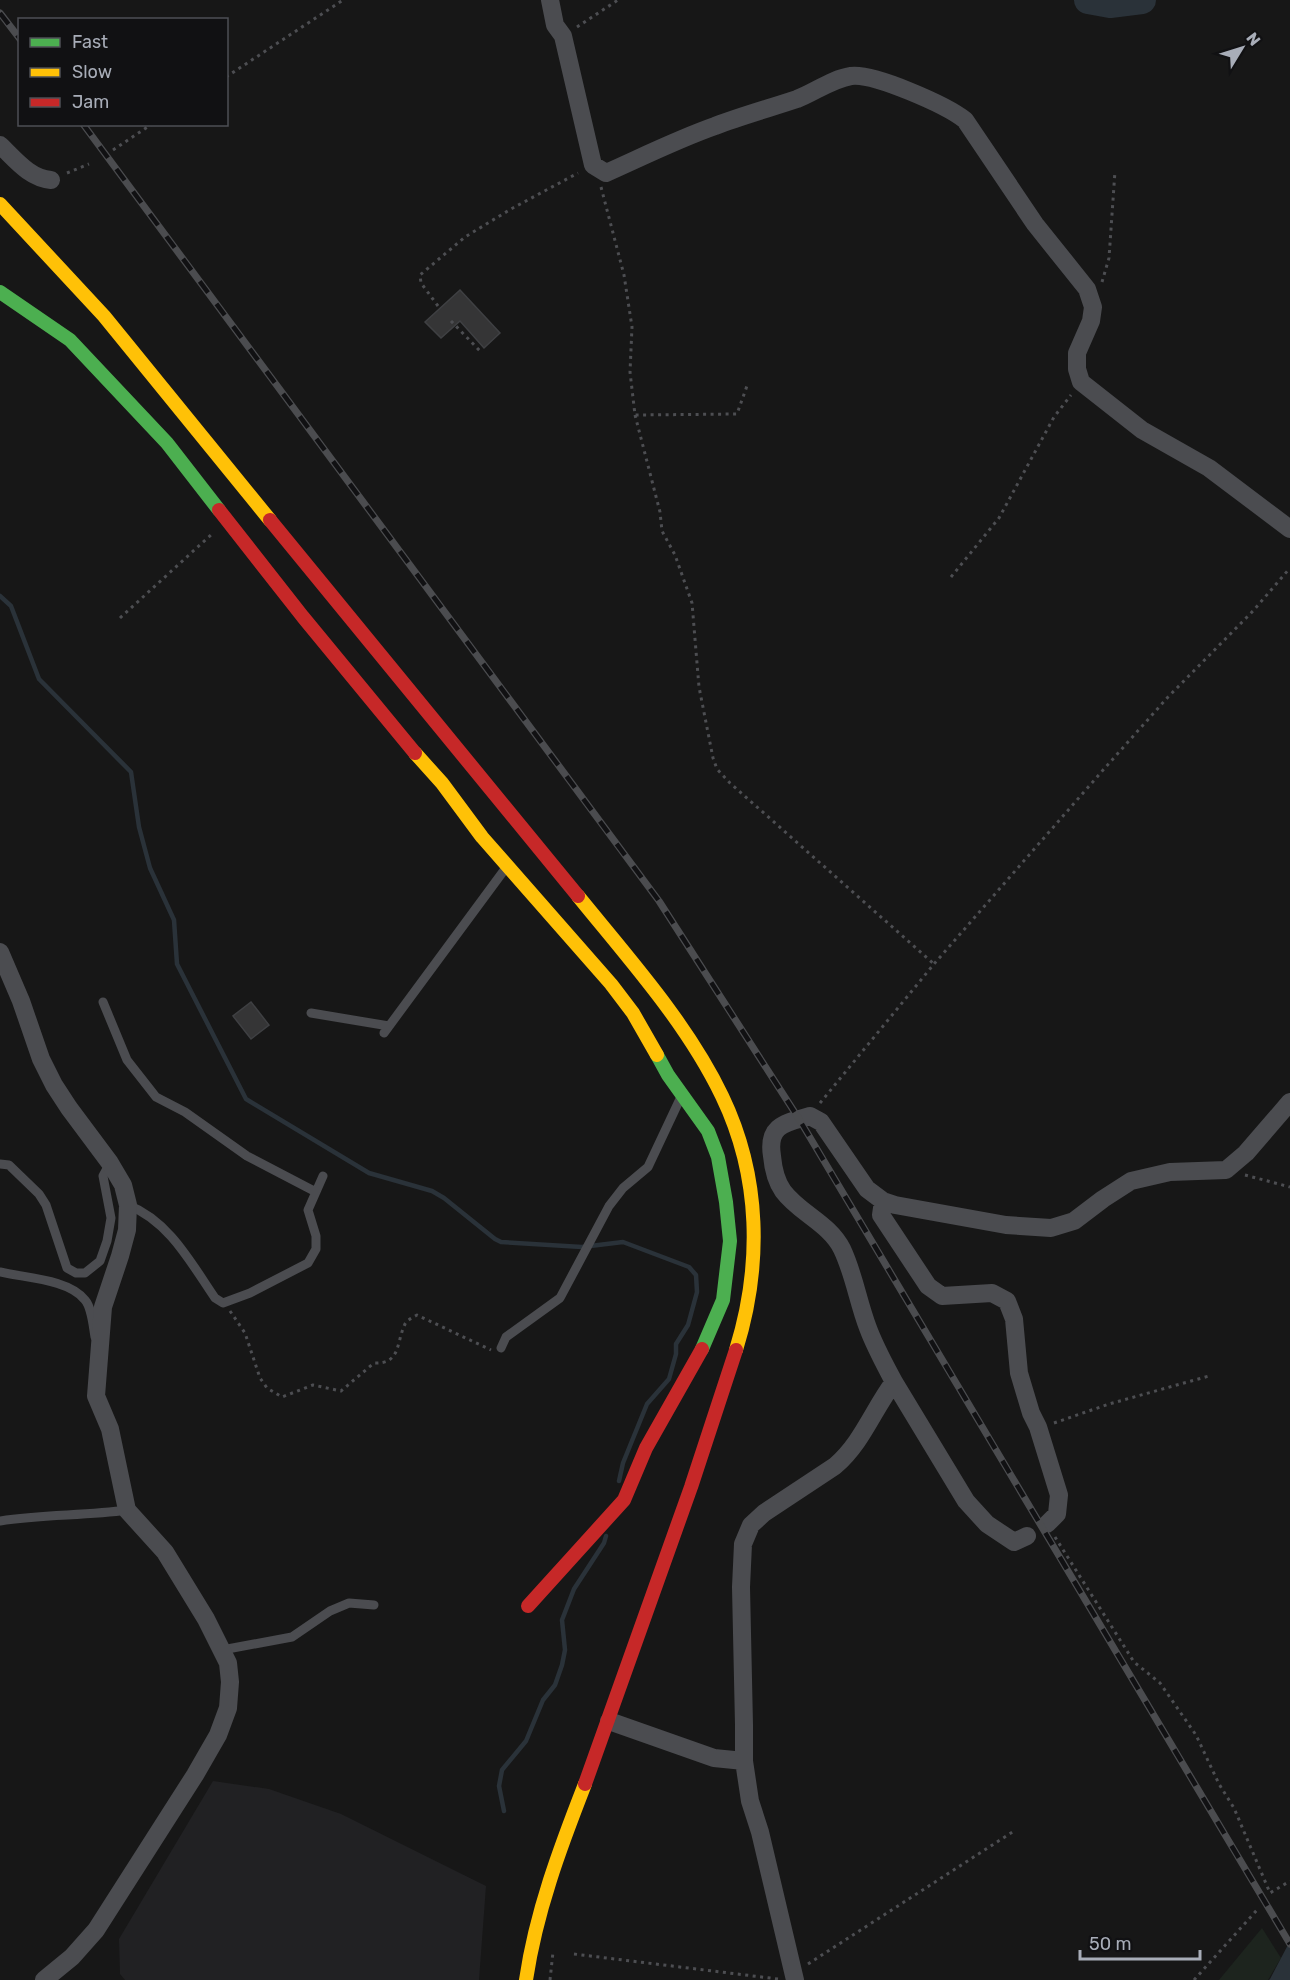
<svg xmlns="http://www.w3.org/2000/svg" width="1290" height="1980" viewBox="0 0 1290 1980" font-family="Rubik,sans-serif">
  <rect width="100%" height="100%" fill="#171717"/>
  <path fill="#212123" d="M213,1781l56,8 72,25 145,72 -7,94h-354l-5,-6 -1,-35z"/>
  <path fill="#1d241e" d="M1262,1928l19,30 -13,22h-49z"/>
  <path fill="#2a3239" d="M1290,1941v39h-21l1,-1z"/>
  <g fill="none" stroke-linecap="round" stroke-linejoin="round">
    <path stroke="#2a3239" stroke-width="4.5" d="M0,596l11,10 28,73 92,93 8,55 11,41 24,52 3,44 69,135 123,74 63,18 12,7 51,41 6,3 81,5 41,-5 66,25 7,8 1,17 -9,33 -12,19v10l-7,25 -22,25 -24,59 -4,18
      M504,1811l-5,-25 3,-16 24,-29 17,-41 12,-15 7,-20 3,-15 -3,-30 12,-31 30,-46 2,-7"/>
    <path stroke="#2a3239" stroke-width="28" d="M1088,0l22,4 32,-4"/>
  </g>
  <path fill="#353536" stroke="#3f4043" stroke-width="1.5" d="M460,290l40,43 -16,15 -24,-27 -19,17 -16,-16z
    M251,1002l18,23 -18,14 -18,-23z"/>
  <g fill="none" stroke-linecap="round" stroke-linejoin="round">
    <path stroke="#4d4e52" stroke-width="3" stroke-dasharray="3 4.5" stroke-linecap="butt" d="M577,27l41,-27
      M226,77l117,-77
      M113,150l39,-26
      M67,173l22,-9
      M601,187l23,88 8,52 -2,45 5,43 102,-1 11,-31
      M1102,282l7,-24 6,-87
      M438,306l-17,-23 -1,-8 45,-38 46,-28 67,-36
      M451,321l30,31
      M635,415l25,97 2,19 13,24 17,48 7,84 14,71 4,11 13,14 204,181
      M951,577l48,-59 55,-101 17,-22
      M120,618l93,-85
      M820,1103l114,-139 170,-195 64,-72 85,-86 37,-43
      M1245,1175l45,12
      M230,1311l15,22 15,45 7,10 15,9 31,-12 28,6 33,-28c27,1 22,-20 31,-39 2,-4 7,-6 12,-9l74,35
      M1054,1423l55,-19 100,-28
      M1055,1537l79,125 26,21 36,52 23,49 15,24 36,85 20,-12
      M574,1954l204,25
      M808,1964l206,-133
      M550,1980l3,-28
      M1194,1980l63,-70"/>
    <path stroke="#4b4c50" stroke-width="9" d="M103,1002l24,58 29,37 29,15 62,44 69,36
      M311,1013l78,13
      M384,1033l121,-164
      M0,1164l9,1 30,29 7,11 21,63 9,5h9l15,-12 7,-20 4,-23 -8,-42 7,-13
      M128,1205c41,16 63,58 87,93l8,5 27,-10 58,-30 8,-14v-13l-8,-26 15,-34
      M0,1272c25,6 69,7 85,28 7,8 8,26 10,37
      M501,1348l5,-11 54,-39 49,-92 14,-18 25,-21 32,-68
      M0,1521c42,-7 85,-5 127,-11
      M222,1650l70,-13 38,-26 19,-8 25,2"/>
    <path stroke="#4b4c50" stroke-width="18" d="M550,0l5,25 8,11 30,129 13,8c36,-16 72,-34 109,-47 26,-10 55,-18 82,-27 18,-7 35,-20 54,-23 23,-3 95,29 114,44l70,104 52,65 6,18 -2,14 -14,32v16l4,13 61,48 67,38 81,61
      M0,145c15,14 29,33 51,35
      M0,952l21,49 20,58 13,26 15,23 41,55 13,22 5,20 -1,25 -7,26 -17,51 -7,89 14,33 17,81 38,42 41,67 22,44 2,19 -2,26 -10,27 -23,40 -99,155 -24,27 -28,23
      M883,1201l-2,14 47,71 14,10 50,-3 15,8 7,18 5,54 12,40 7,14 21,68 -2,19 -10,10
      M894,1382l72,119 21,23 27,18 13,-6
      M609,1721l105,37 30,3 6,40 10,31 35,148
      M744,1761v-36l-3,-138 2,-43 8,-19 13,-12 71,-47c27,-23 38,-56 59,-84 -9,-17 -19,-35 -26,-54 -10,-26 -14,-54 -26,-79 -13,-26 -43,-36 -59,-58 -7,-10 -10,-24 -11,-35 -5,-31 13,-33 38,-40l11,6 46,67 16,12 12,4 111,20 45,3 23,-7 29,-22 28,-18 39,-9 56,-2 20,-17 44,-51"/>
    <path stroke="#4caf50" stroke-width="14" d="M0,292l70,48 97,103 52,67
      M657,1055l11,20 40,56 10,26 8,45 4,39 -7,59 -21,49"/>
    <path stroke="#ffc107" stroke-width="14" d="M0,204l104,112 166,204
      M415,753l27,30 40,54 129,147 22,29 24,42
      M578,896c51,63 109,127 144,200 39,81 40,170 14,254
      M526,1980c10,-68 34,-132 59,-196"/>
    <path stroke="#c62828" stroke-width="14" d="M219,510l84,107 112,136
      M270,520l308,376
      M528,1606l96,-106 22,-52 56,-99
      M585,1784l106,-297 45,-137"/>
    <defs>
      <path id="rail" d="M0,13l20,26
        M83,124l576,777 140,218 491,825"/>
    </defs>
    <use href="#rail" stroke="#4b4c4f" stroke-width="7"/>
    <use href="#rail" stroke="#111113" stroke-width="4.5" stroke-dasharray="14" stroke-linecap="butt"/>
  </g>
  <rect x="18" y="18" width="210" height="108" fill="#111113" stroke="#4d4f55" stroke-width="1.5"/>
  <rect x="30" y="38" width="30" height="9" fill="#4caf50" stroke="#4d4f55" stroke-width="1.5"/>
  <text x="72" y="48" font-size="18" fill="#a8adb8">Fast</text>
  <rect x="30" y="68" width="30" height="9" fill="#ffc107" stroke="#4d4f55" stroke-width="1.5"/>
  <text x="72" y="78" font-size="18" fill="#a8adb8">Slow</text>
  <rect x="30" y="98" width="30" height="9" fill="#c62828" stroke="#4d4f55" stroke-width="1.5"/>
  <text x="72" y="108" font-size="18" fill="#a8adb8">Jam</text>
  <g transform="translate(1242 48) rotate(52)" stroke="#111113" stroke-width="4.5" paint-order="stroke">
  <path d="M0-4.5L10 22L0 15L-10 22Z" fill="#a8adb8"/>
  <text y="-9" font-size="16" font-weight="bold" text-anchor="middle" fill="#a8adb8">N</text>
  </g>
  <path d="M1080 1950v9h120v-9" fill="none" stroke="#a8adb8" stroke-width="3"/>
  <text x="1089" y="1950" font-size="18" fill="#a8adb8" stroke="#111113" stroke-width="4.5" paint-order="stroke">50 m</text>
</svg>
